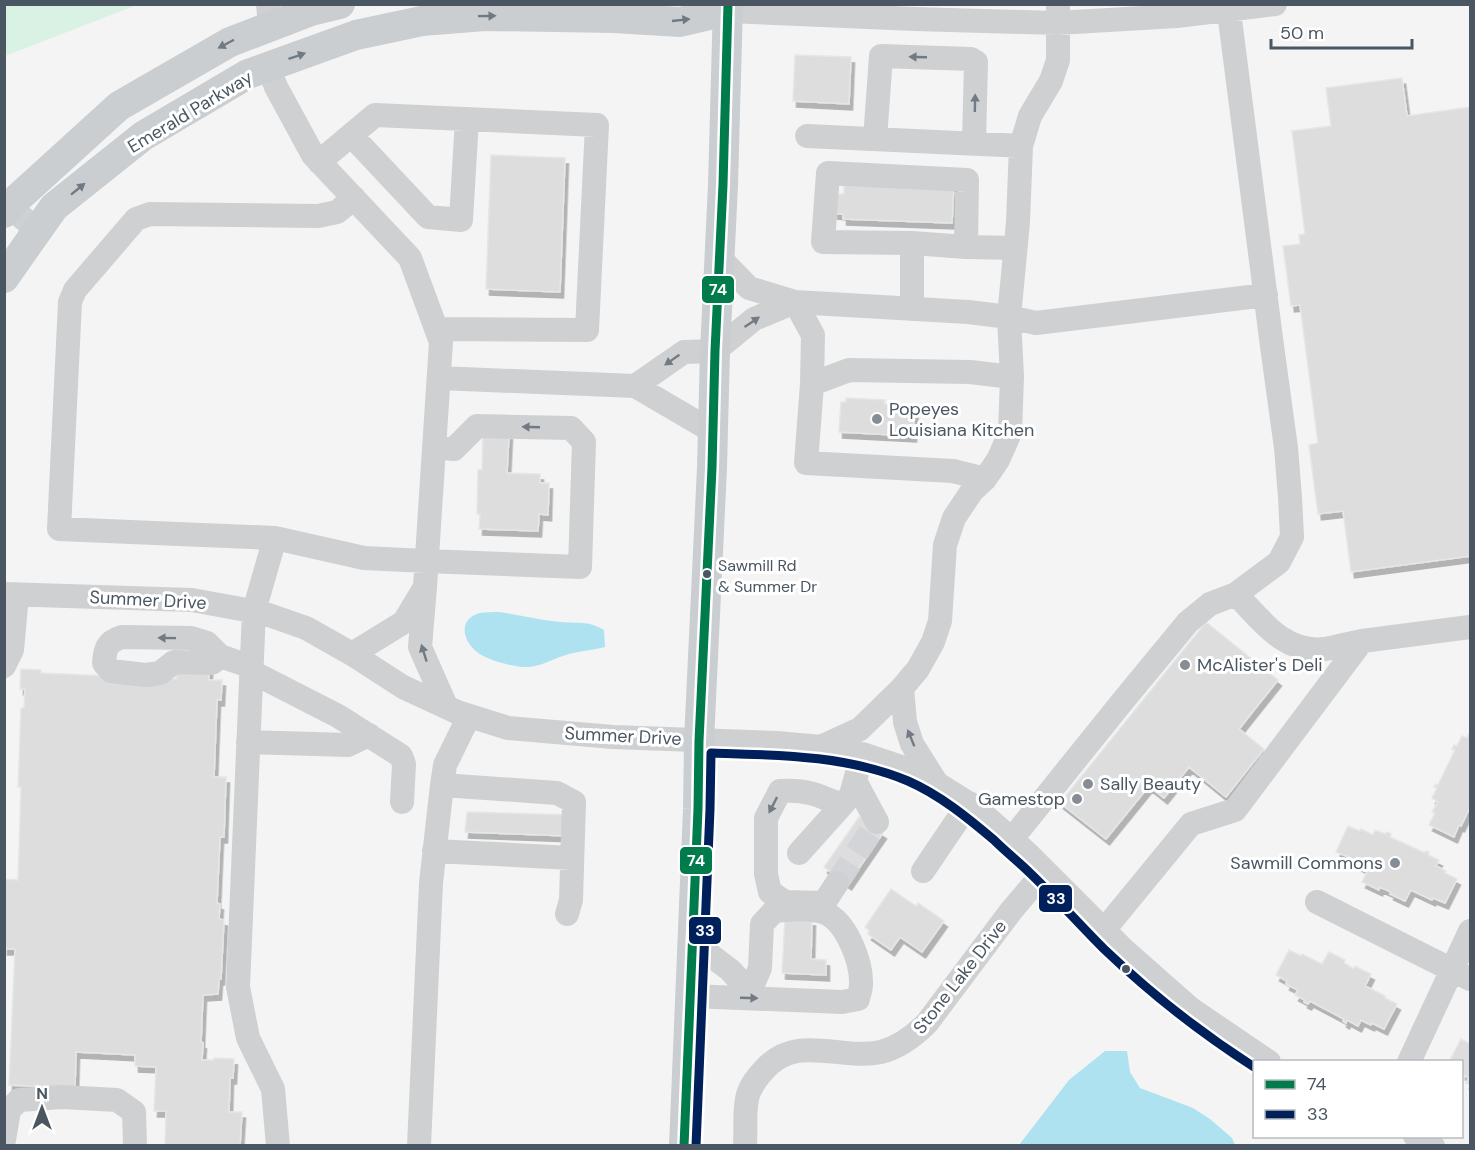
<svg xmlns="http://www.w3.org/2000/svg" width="1475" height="1150" viewBox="0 0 1475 1150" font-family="'DM Sans',sans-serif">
  <defs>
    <filter id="shadow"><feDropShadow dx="3.5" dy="6" stdDeviation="0" flood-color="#0004"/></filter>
  </defs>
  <rect width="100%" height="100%" fill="#f4f4f4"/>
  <path fill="#d9f2e3" d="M5,4h132v1l-132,51z"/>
  <path fill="#aee2f0" d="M499,612c20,3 41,8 62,10 19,2 25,-2 43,8l1,17c-12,3 -24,4 -36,7 -13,3 -26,12 -40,13 -12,1 -43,-7 -52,-15 -15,-12 -19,-33 3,-39 6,-1 13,-1 19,-1z
    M1105,1051h22l3,21 10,16 53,20 17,11 22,19 3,7h-216l50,-65z"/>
  <path fill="#ddddde" stroke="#e5e6e7" stroke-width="1.5" filter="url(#shadow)" d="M795,55l56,2 -2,47 -56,-3z
    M1402,78l5,38 63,-9v449l-119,16 -8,-61 -25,3 -9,-69 9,-2 -18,-138 -9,1 -8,-60 17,-2 -1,-9 6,-1 -13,-103 39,-5 -5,-38z
    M491,155l74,3 -5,134 -74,-3z
    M844,179l110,4 -2,40 -109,-4v-5l-9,-1 1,-19h9z
    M846,398l39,2 -1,4 31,1 -2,31 -74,-4 2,-30h5z
    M483,433l26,1 -2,39 33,1v9h9l-1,32 -9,-1 -1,17 -59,-2 1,-15h-3l1,-44h4z
    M1206,622l72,58 -39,49 25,20 -38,48 -37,-30 -25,31 -15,-12 -43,53 -46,-36z
    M177,666l32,1v13h13l-1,20h-4l-3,77h12l-2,60h-4l-3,66 3,1 -1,15 5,1 -3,59h-2l-1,15 -15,1 -2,47 2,1 -1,17h12v-2l20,1 -1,19h-3l-1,34h13l-2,34h-75l1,-35h-12l2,-44 -21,-1v-11l-59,-3 -1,36 -66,-3 6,-136h-11v-70l14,1 3,-93h-3l3,-79h3l1,-19h-5l1,-20 20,1v3l135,6z
    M1470,731v76l-9,19 -2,-1 -5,12 -25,-12 6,-12 -3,-1 6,-10 -6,-4 5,-10 -3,-1 2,-3 2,1 17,-35 -3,-1 2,-4 3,1 5,-10 5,2z
    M467,812l103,3 -1,21 -104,-4z
    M859,817l24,16 -35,51 -24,-17z
    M1348,826l12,5 1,-2 12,6 2,-5 10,4 2,-2 4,2 -1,3 35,16 1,-2 3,1 -1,3 11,5 -3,6 10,5 -1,2 12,6 -12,24 -12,-5 -1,2 -21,-10 -6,11 -15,-7 1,-2 -11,-5 -1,3 -17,-8 6,-12 -21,-10 2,-3 -13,-5z
    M891,889l25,17 2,-3 26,18 -22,31 -22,-15 -9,13 -23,-16 2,-3 -5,-4z
    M785,919l27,1 -1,39 15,1v15l-44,-2z
    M1289,950l12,6 1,-2 20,10 7,-12 16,8 -1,3 10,6 1,-3 16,8 -6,12 20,10v2l12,6 -13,25 -12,-6 -1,2 -10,-5 -3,6 -11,-6 -1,3 -3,-2 1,-2 -34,-18 -2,3 -4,-2 1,-2 -10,-5 3,-5 -12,-6 1,-3 -11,-6z
    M1461,1039l9,5v41l-4,-2 3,-5 -7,-4v-12h-13z"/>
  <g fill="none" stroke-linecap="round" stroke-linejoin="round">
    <path stroke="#d2d4d7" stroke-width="24" stroke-dasharray="24 12" stroke-linecap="butt" d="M837,883l40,-61"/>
    <path stroke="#ced0d2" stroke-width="24" d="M268,4l2,22
      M727,11l188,8 142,4 120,-7 98,-12
      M268,66l8,21 37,68 97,103 31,84 -16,245
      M351,135l77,82 33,3 6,-101
      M807,136l214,10
      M875,139l6,-83 90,3 5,3 -2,81
      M319,162l56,-47 222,10 -10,205 -151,-1
      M4,202l34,29
      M912,243l54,4 1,-67 -139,-7 -5,69 89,1v66
      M966,247l49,1
      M719,257l30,31 46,14 173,10 41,5 27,6 230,-28
      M795,302l18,33 -1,49
      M439,378l196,8 77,45
      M635,386l49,-34 31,-1 39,-32 41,-17
      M985,479l-32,-8 -147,-8 6,-79 37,-14 121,2 42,5
      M275,538l-216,-9 11,-227 5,-12 61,-71 14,-5 168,2 19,-4 17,-14
      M4,594l188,6 71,13 43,15 46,26 51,33 54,25 51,16 105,9 164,6 44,4 41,7 51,17 23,12 40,25 51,45 97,97 67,59 78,53
      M1236,594c25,26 48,60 89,55 12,-2 25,-6 37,-8
      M352,654l52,-32 21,-35 -5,60 26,59
      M220,656l-8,7 -38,-1 -14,11 -14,2 -35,-4 -7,-8c1,-15 3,-21 18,-26l69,1 16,5 13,13 32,11
      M4,666l8,-16 5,-55
      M252,672l86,44 63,40 3,8 -2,38
      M902,688l3,34 7,22 24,38
      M248,742l100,3 21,-10
      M821,747l39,-18 42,-41 16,-19 15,-27 7,-21 5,-76 9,-27 18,-27 13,-12 13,-19 12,-27 2,-56 -3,-60 9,-95 3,-76 9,-30 21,-35 7,-21v-56
      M855,781l22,41
      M442,785l115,8 17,9 -3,98 -4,14
      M1011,840l111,-138 66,-80 22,-18 26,-10 43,-32 13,-25 -2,-40 -4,-49 -14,-102 -44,-342
      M434,851l138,7
      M799,853l52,-58 11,-41
      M923,871l46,-68
      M837,883l-13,20 -39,-1 -15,-10 -4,-18v-56l14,-27c25,-2 39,4 61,14
      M1317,902l153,77
      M1104,930l87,-106 44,-14 127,-169 108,-14
      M691,996l151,6 16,-3c1,-5 3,-10 3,-14 1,-22 -14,-63 -36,-72 -15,-6 -35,-3 -51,-2l-12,13 -2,44 -6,14 -12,1 -12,-13 -37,-28
      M1409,1062l61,-131
      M1415,1136l18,10
      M4,1140l5,-30 10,-10 43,-3 55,3 17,12 1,34
      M278,1146l-5,-57 -25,-51 -10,-51 16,-376 21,-73 89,20 62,3 154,6 4,-125 -13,-14 -94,-2 -23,23 -20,-2
      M419,1146l12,-263 11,-98 3,-20 24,-49
      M745,1146c1,-16 -1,-32 2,-47 2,-11 8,-19 16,-28 33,-39 76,-10 118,-19 19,-5 33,-16 46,-29l84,-112 34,-40"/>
    <path stroke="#caced1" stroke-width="30" d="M4,213l5,-7 110,-100 111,-64 81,-31 29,-7
      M4,278l50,-71 89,-71 105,-62 108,-39 66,-14 63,-5 129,2 66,4 47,-11
      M684,1146l14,-337 1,-68 13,-273 3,-117 8,-166 5,-181"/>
    <defs>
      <path id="bus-1" d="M684,1146l14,-337 1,-68 13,-273 3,-117 8,-166 5,-181"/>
      <path id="bus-2" d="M696,1146l14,-337 1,-56c66,2 135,2 197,28 32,14 60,37 86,59 12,12 25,22 37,34 25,24 48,50 73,75 46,44 97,84 150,118"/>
    </defs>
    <use href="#bus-1" stroke="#fff" stroke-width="14"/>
    <use href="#bus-2" stroke="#fff" stroke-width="14"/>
    <use href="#bus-1" stroke="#007b4b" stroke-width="9"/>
    <use href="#bus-2" stroke="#00205b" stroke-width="9"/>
  </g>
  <defs><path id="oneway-solid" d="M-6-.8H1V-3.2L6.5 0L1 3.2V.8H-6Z" transform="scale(1.5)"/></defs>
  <g fill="#707a83">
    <use href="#oneway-solid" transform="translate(487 16) rotate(-1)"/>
    <use href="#oneway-solid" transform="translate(681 20) rotate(-6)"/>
    <use href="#oneway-solid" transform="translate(226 44) rotate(152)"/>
    <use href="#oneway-solid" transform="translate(297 56) rotate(-19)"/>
    <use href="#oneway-solid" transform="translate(78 189) rotate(-39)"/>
  </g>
  <g fill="#727b83">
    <use href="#oneway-solid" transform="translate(918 57) rotate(-178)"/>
    <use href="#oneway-solid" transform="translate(975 103) rotate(-89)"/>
    <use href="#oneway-solid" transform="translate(752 322) rotate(-34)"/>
    <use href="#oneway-solid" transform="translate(672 360) rotate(145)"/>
    <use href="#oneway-solid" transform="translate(531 427) rotate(-178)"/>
    <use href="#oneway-solid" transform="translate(167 638) rotate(-179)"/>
    <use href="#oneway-solid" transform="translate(424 653) rotate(-107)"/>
    <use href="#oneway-solid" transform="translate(911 738) rotate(-112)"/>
    <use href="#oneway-solid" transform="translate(773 805) rotate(117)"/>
    <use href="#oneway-solid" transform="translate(749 998) rotate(2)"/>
  </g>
  <g fill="#868d94" stroke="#fff" stroke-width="2">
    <circle cx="877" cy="419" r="6"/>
    <circle cx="1185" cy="665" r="6"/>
    <circle cx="1088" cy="784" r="6"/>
    <circle cx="1077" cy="799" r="6"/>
    <circle cx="1395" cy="863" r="6"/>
  </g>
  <g fill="#4a5661" stroke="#fff" stroke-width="2">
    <circle cx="707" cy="574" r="5"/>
    <circle cx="1126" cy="969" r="5"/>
  </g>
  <g text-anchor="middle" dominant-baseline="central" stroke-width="6" stroke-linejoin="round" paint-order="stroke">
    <g font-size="16" fill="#4a5661" stroke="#fff" text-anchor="start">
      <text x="718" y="565">Sawmill Rd<tspan x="718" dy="21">&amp; Summer Dr</tspan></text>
    </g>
    <g font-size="18" fill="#4a5661" stroke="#fff">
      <text transform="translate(190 112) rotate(-31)">Emerald Parkway</text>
      <text transform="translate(148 600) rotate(3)">Summer Drive</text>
      <text transform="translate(623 736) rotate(3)">Summer Drive</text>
      <text transform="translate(960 977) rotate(-52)">Stone Lake Drive</text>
    </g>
    <g font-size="18" fill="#4a5661" stroke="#fff" text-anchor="start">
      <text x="889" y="409">Popeyes<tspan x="889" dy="21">Louisiana Kitchen</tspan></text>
      <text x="1197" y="665">McAlister's Deli</text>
      <text x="1100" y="784">Sally Beauty</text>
      <text x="1065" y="799" text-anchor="end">Gamestop</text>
      <text x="1383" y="863" text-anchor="end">Sawmill Commons</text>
    </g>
  </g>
  <g stroke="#fff" stroke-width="2">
    <rect x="701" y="275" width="34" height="29" rx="6" fill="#007b4b"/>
    <rect x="679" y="846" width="34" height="29" rx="6" fill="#007b4b"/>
    <rect x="1038" y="884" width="35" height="29" rx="6" fill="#00205b"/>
    <rect x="688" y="916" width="34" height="29" rx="6" fill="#00205b"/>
  </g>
  <g font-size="16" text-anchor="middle" font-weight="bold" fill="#fff">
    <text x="718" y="295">74</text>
    <text x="696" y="866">74</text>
    <text x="1056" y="904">33</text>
    <text x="705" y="936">33</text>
  </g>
  <rect width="1475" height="1150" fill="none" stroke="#4a5661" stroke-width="12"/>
  <rect x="1253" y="1060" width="210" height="78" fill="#ffffff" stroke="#b7bbc0" stroke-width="1.5"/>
  <rect x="1265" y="1080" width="30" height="9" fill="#007b4b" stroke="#b7bbc0" stroke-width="1.5"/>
  <text x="1307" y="1090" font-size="18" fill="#4a5661">74</text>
  <rect x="1265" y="1110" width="30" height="9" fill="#00205b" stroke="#b7bbc0" stroke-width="1.5"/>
  <text x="1307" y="1120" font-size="18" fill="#4a5661">33</text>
  <g transform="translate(42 1108)" stroke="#ffffff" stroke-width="4.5" paint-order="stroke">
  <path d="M0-4.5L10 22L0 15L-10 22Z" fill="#4a5661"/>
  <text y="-9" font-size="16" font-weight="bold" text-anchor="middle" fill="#4a5661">N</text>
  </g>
  <path d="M1271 39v9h141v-9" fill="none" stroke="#4a5661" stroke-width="3"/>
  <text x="1280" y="39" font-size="18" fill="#4a5661" stroke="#ffffff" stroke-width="4.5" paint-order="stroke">50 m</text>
</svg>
